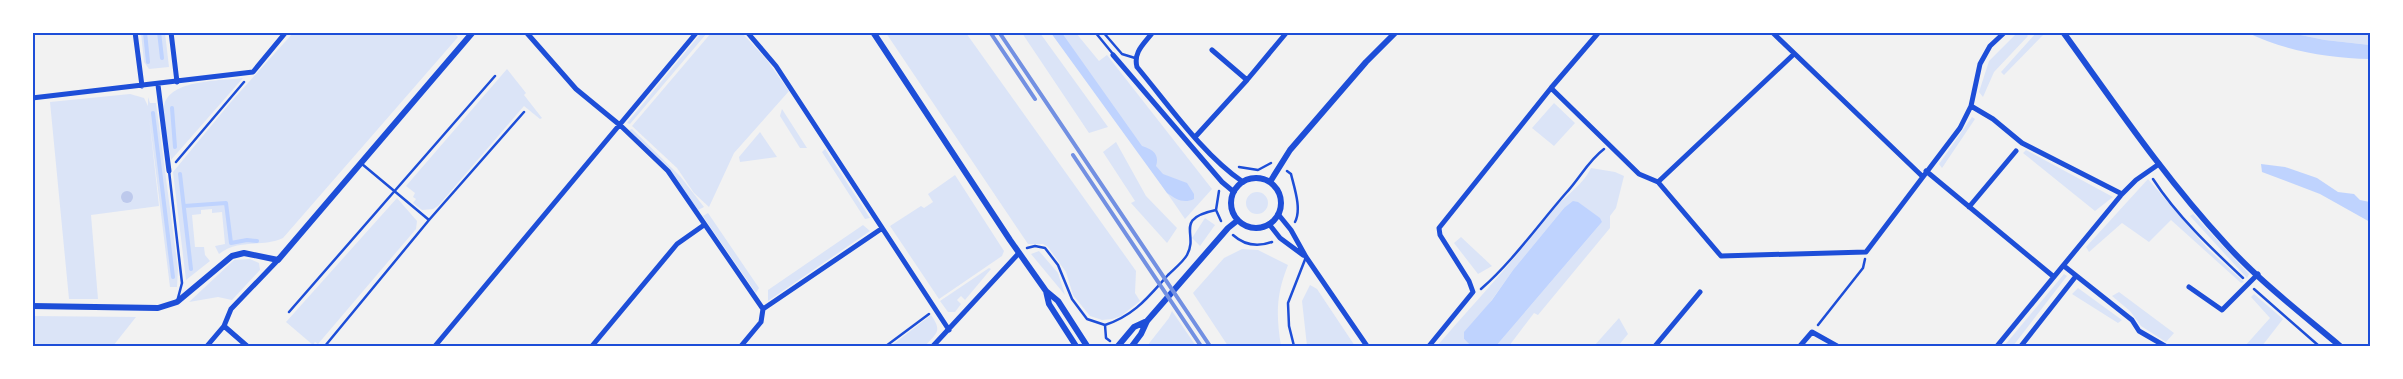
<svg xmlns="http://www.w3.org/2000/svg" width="2403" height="379" viewBox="0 0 2403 379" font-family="'Space Grotesk',sans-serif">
  <rect width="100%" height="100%" fill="#f2f2f2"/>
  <path fill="#dbe4f7" d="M453,32l5,5 -175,201c-21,10 -44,0 -64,16l-4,-8 10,-2 -3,-32 -10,1v-4l-11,1v4l-9,1 3,32h9l1,8 5,6 -24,19 -13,-108 57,-69 63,-70z
    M702,32l5,1 -77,91 -3,-1z
    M2345,32l25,3v10l-45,-5 -34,-7z
    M141,33h24l4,34 -20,2 -5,-7z
    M711,33h31l24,26 23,32 -55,62 -25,54 -15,-14 -17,-25 -45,-42z
    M886,33h80l170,238 -1,22 5,8 -19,15 -9,3 -10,1 -12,-4 -17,-21 -7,-23 -18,-25 -5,-3h-15z
    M1022,33h18l68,94 -19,6z
    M1057,33h19l23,28 8,-6 105,134 -27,30z
    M2017,33h8l3,3 -34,36 -11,25 -4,-5 10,-31z
    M2036,33h9l-41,42 -3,-3z
    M507,69l19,24 -2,2 18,23 -2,1 -16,-13 -86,100 -5,3 -11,1 -9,-7 3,-4 -3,-2 2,-4 -9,-7z
    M243,78l-72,82c-2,-14 -9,-41 -7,-54 5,-27 57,-25 79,-28z
    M130,94l14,4 4,8v-9l2,6h6l22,166 -1,18h-7l-21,-171 10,90 -68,9 7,84h-29l-19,-197z
    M1554,103l21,20 -21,23 -22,-18z
    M782,109l25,39h-7l-20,-32z
    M1972,117l3,2 -33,49 -3,-4z
    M632,129l48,47 24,31 -6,3c-21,-31 -43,-55 -69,-80z
    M760,132l17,25 -37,5 -1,-5z
    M1116,142l30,54 31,32 -10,15 -36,-40 4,-2 -32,-49z
    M825,149l45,69 -5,1 -43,-67z
    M2026,150l87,47 -18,14 -72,-58z
    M1591,168l24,4 9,4 -8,32 -6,8v12l-72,87 -4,-2 -25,33h-13l106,-124 -38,-14 -51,62 -49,69 7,7h-21l-3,-2 -10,2c37,-43 77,-85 111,-130 13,-18 34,-29 43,-48z
    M955,175l49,76 -2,5 -63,43 -49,-73 31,-20 3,2 9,-6 -5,-8z
    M2148,179l60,70 36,33 -3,1 -70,-63 -22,22 -27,-19 -33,29 -3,-5z
    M1246 203a11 11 0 1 1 22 0a11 11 0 1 1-22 0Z
    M397,198l20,23 -1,8 -98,115 -3,-2 -2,3 -27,-23z
    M708,213l51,75 -3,5 -47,-68 -6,-9z
    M2193,214l56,60 -2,4 -57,-62z
    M1205,218l10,7 -15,21 -8,-8z
    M863,225l7,6 -102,70v-11z
    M1461,237l31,29 -14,8 -24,-31z
    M1242,249l16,1 30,15c-12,30 -12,49 -7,81h-53l-35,-53 31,-35z
    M1039,251l19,22 7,22 -34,-41z
    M250,259l9,4 1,7 -28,30 -14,-3 -29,5 45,-42z
    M989,268l2,1 -26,31 -4,-4 -4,4 4,4 -6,8h-7l-8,-11z
    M2064,274l3,2 -54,70h-9z
    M1310,285l7,4 38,57h-48l-5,-45z
    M2078,288l44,32 -4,3 -46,-29z
    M2119,292l55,41 -8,9 -25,-16 -11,-15 -18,-15z
    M2254,294l29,25 -21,27h-17l25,-28 -19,-21z
    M1172,311l24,35h-49l22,-28z
    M931,315c12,17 5,18 -6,31h-34z
    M32,316l104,1 -23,29h-80z
    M1619,318l9,16 -10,12h-24z"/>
  <path fill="#bfd3fe" d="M1051,33h11l80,113c10,3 18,8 14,20l7,8 24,9 7,11v5c-11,5 -18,0 -27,-6z
    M2248,33h43l34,7 45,5v14c-42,-1 -84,-8 -122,-26z
    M2261,164l24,3 32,11 21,14 16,2 6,6 10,2v20l-50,-28 -58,-22z
    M1573,201l5,1 22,16 2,4 -106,124h-25l-7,-7v-7l28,-32 21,-30 51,-62z"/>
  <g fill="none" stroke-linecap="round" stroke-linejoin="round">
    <path stroke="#bfd3fe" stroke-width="4" d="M145,32l3,30
      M159,32l3,26
      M172,108l3,39
      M153,113l20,164
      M180,174l11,95
      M184,206l42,-3 5,40 16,-3 10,1"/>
  </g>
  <path fill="#bdc9ec" d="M121 197a6 6 0 1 1 12 0a6 6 0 1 1-12 0Z"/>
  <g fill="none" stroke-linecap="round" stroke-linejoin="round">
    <path stroke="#1d4ed8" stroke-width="2.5" d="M176,162l68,-80
      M1239,167l19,3 13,-7
      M1287,171l4,3c3,13 11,35 4,48
      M2153,179c24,37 58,69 90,99
      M1219,191l-3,19 5,11
      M1233,235c11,10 25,12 39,7
      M1027,248l8,-2 10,2 13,17 14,34 15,20 18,6
      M1481,289c32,-28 57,-64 85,-96 14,-15 22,-32 38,-44
      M2254,289l65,57
      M1105,325c30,-10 43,-28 63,-50 6,-6 15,-13 19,-20 12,-21 -14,-36 29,-45
      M1105,325l1,13 4,3
      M1818,325l45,-57 2,-9
      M886,346l43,-32"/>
    <path stroke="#1d4ed8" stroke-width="2.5" d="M1095,32l18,22
      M1103,32l19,22 13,4
      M362,164l67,56
      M169,171l13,112 -4,15
      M289,312l206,-236
      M325,346l104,-126 95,-108
      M1294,346l-5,-20 -1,-23 18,-46"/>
    <path stroke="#1d4ed8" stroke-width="5" d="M135,32l7,54
      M171,32l6,50
      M526,32l50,57 45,37 47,45 95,138
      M747,32l29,34 173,264
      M1153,32c-9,12 -20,20 -16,35 31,37 66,88 106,115
      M1772,32l150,144
      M1212,50l35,30
      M1113,55l109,127 12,10
      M158,85l11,86
      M1551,88l88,86 19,8 63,74 145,-4 94,-124 11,-22 9,-42 10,-18 15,-14
      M32,98l221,-26 33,-40
      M1971,106l22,13 29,24 100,51
      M1196,136l51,-56 40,-48
      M1926,171l128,106
      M1658,182l136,-128
      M1969,207l47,-56
      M1278,214l13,16 15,27 61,89
      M1269,224l11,14 23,17
      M2064,266l68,54 7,11 26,15
      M2189,287l33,23 36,-36
      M763,309l118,-80
      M224,326l23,20
      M207,346l17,-20 7,-17 47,-49
      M435,346l262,-314
      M592,346l85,-102 27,-19
      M741,346l20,-24 2,-13
      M933,346l86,-93
      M1429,346l44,-54 -4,-11 -29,-46 -1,-7 112,-140 48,-56
      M1655,346l45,-54
      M1800,346l12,-14 25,14
      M1997,346l125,-152 14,-14 23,-16
      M2021,346l55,-70"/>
    <path stroke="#1d4ed8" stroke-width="6" d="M873,32l137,208 36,51 12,10 29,45
      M2063,32c52,72 102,146 162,211 34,38 76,70 115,103
      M1231 203a25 25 0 1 1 50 0a25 25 0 1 1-50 0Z
      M1270,182l20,-32 76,-88 30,-30
      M1046,291l3,13 27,42
      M32,306l126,2 19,-6 55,-46 12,-3 34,7 195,-228
      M1118,346l16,-19 13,-6
      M1132,346l9,-12 6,-13 81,-93 10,-8"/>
    <path stroke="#7290e2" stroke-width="4" d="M990,32l45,67
      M999,32l211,314
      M1073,155l128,191"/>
  </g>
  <rect width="2403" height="379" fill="none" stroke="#ffffff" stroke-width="68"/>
  <rect x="34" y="34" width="2335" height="311" fill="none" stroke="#1d4ed8" stroke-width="2"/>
</svg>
